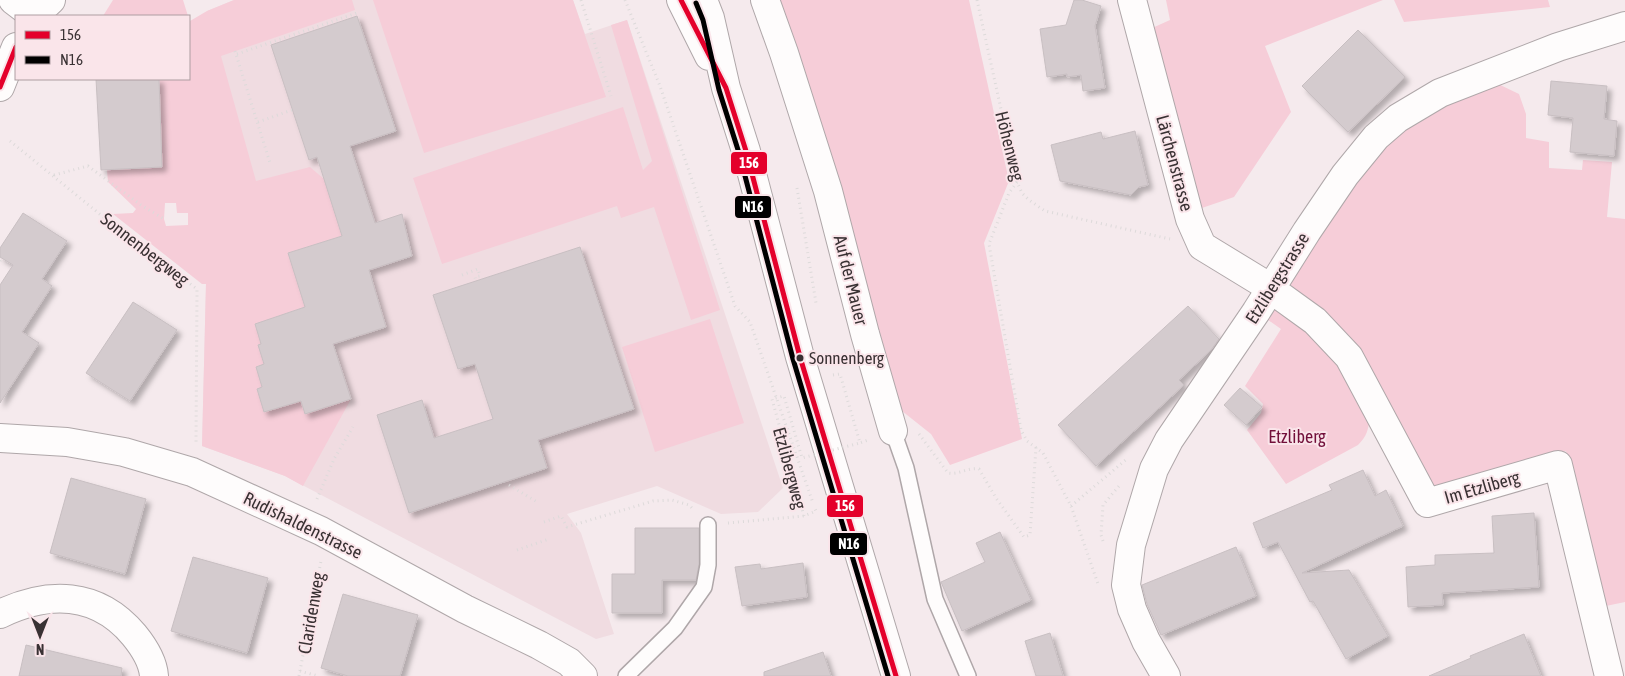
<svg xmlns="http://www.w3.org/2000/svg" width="1625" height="676" viewBox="0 0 1625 676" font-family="'Asap Condensed',sans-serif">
  <defs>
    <filter id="shadow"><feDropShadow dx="4.5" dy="4.5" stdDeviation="2.5" flood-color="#0004"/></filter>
  </defs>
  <rect width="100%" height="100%" fill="#f5eaed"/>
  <path fill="#f0dce1" d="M234,0h339l12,34 42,-14 156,468 -25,24 -37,2 -64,-28 -90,28 14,19 33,101 -18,5 -311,-163 -83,-30 4,-163 1,-272z"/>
  <path fill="#f6cdd8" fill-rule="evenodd" d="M113,0h70l5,16h-85z
    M234,0h118l3,10 -134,46 35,125 54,-14 14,12 18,57 -54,17 17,54 -50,17 6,20 -3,1 6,19 -8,3 6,20 -5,2 7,23 37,-11 4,13 46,-15 -48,87 -18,-10 -83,-30 4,-162h-4l-89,-70 20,-1 3,-4 -28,-27 -1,-12 55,-3 -3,-88h30v-62l1,4 17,-10zM165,203h11l1,10h11v12l-22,1 -2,-7z
    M373,0h200l33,97 -182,56z
    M776,0h193l40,181 -25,62 38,196 -72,26 -19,-31 -29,-23z
    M1166,0h217l-118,46 26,66 -57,85 -35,12 -49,-180 20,-9z
    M1394,0h154l2,7 -146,15z
    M627,20l93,290 -29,10 -37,-113 -33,11 -4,-12 -175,58 -29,-86 210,-71 20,63 9,-9 -41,-136z
    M1494,82l25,12 7,20v24l23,4v26l33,2 1,-10 29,2 -5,55 18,2v383l-24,5 -35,-156 -119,40h-16l-130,-194 -11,-13 75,-123 33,-33z
    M1279,309l46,35 45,74c-2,12 -3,18 -12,27l-72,39 -39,-54 14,-17 2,-9 -18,-18 36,-57 -20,-14 7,-4z
    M710,319l34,104 -89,29 -33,-105z"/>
  <path fill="#d4cbce" stroke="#c8bfc2" filter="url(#shadow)" d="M1074,0h8l19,6 -6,20 10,62 -22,3 -2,-16 -14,2v-3l-20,3 -7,-48 26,-4z
    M357,16l39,115 -46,15 25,77 27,-9 10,42 -43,14 17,57 -53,17 18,55 -46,15 -4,-13 -37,11 -7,-23 5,-2 -6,-20 8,-3 -6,-19 3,-1 -6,-20 50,-17 -17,-54 54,-17 -25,-79 -8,3 -38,-115z
    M1358,30l47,47 -57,55 -46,-46z
    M96,79h63l3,88 -61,3z
    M1551,81l56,5 -3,33 13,2 -3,35 -44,-4 3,-34 -25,-3z
    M1135,131l13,54 -9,2 -8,8 -71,-14 -9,-36 50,-13 2,7z
    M23,213l44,28 -25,38 10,7 -30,46 17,11 -39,60v-118l13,-20 -13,-8v-9z
    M580,247l54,162 -96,31 9,28 -138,45 -32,-98 45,-15 12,38 59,-19 -18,-55 -17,5 -25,-74z
    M133,302l44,28 -47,71 -44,-28z
    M1188,306l31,33 -8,11 -32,30 5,5 -88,81 -38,-41z
    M1240,388l22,19 -16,18 -22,-20z
    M1363,470l12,26 11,-6 17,36 -101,47 47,-3 39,66 -42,23 -33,-58 -3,1 -32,-60 -15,6 -10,-25 79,-33 -3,-5z
    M71,478l75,21 -21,75 -75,-21z
    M1534,513l5,74 -97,6 1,12 -35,2 -2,-40 29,-2v-10l59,-2 -2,-37z
    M635,528h64v36l-3,16h-34v33h-50v-39h23z
    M1000,532l31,68 -69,31 -21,-49 44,-20 -9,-19z
    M1236,547l20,49 -95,39 -14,-31 -5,-19z
    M193,557l75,21 -21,75 -76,-22z
    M803,563l4,34 -65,9 -7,-39 25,-3 1,5z
    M343,594l75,21 -18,61h-52l-27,-8z
    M1050,633l13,43h-27l-11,-35z
    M1524,634l17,42h-112l42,-18 -1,-2z
    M26,645l96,23 -1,8h-102z
    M823,652l8,24h-67v-4z"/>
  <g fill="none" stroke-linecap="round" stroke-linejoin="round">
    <defs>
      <path id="lane" d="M893,431l13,37 29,131 33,77
        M626,676l49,-48 29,-41 4,-22v-40"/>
      <path id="street" d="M13,0l21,16
        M765,0l19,53 44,138 37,143 28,97
        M1132,0l58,219 12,27 59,36 54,39 34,36 78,146 131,-38 51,211
        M0,438l67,4 57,10 68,20 129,59 144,78 74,36 30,17 14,14
        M0,614c48,-23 97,-23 134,21 9,11 19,27 20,41
        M1166,676l-20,-35 -14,-32 -6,-24 5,-40 23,-76 15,-29 87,-128 51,-81 38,-56 31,-38 22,-19 42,-25 118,-46 67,-21"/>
      <path id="secondary" d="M681,0l28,56
        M703,0l7,18 16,70 20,63 54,206 96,319
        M34,16l17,-16
        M0,87l16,-40"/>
    </defs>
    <use href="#lane" stroke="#afa7a9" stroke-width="18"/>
    <use href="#street" stroke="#afa7a9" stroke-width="30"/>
    <use href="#secondary" stroke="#afa7a9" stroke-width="30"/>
    <path stroke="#dddada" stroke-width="3" stroke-dasharray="1 4" stroke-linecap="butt" d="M581,0l30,96
      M625,0l35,86 75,220 15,16 63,181
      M977,0l40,182 5,11 7,7 16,11 125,28
      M235,51l35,112
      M237,54l120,-41
      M258,122l34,-12
      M10,141l113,92 74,56 -1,156
      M54,175l34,-9 53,39 23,14
      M1017,182l-8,11 -20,51 32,186 6,11 16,12 28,53 27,78
      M797,188l19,115
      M0,261l2,-3
      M462,275l16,-6 2,7 -5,1 1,4
      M833,375l7,-1 20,69 8,-3
      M919,434l29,39c11,2 20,-6 31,-4l17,29 28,39 6,-2 6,-88
      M509,485l28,17
      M317,499l17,-40 19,-32
      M1071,506l57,-48
      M544,522l17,-6 6,11 86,-26 19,-1 17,5 5,5
      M728,523l76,-7 12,-5 -1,-2
      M1103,541l-2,-6 2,-30 16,-19
      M517,550l32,-11
      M300,671l18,5
      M299,676l22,-115"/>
    <use href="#lane" stroke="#fefcfc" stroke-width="15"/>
    <use href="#street" stroke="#fefcfc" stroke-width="28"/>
    <use href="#secondary" stroke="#fefcfc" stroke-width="28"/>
    <path stroke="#dddada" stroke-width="3" stroke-dasharray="1 4" stroke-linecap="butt" d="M804,516l-32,-117 12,-3 18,62 58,-15"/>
    <defs>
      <path id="bus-1" d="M681,0l45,88 20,63 54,206 96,319
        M0,87l16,-40"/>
      <path id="bus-2" d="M696,3l7,17 16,70 20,63 54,206 95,317"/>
    </defs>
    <use href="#bus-1" stroke="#fae5ea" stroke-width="9"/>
    <use href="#bus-2" stroke="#fae5ea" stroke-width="9"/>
    <use href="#bus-1" stroke="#e4002b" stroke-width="5"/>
    <use href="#bus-2" stroke="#000" stroke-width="5"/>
  </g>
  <circle fill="#393133" stroke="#fae5ea" stroke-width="2" cx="800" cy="358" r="4.5"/>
  <g text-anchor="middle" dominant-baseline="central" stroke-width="4" stroke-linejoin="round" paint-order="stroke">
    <g font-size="17" fill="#393133" stroke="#fae5ea" text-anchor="start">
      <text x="809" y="358">Sonnenberg</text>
    </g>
    <g font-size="18" fill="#393133" stroke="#fae5ea">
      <text transform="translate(1010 146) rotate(76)">Höhenweg</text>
      <text transform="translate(1175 163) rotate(75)">Lärchenstrasse</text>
      <text transform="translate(145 249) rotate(38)">Sonnenbergweg</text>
      <text transform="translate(1277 278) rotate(-58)">Etzlibergstrasse</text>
      <text transform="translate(851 280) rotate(76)">Auf der Mauer</text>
      <text transform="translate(790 468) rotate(75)">Etzlibergweg</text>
      <text transform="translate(1482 487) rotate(-16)">Im Etzliberg</text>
      <text transform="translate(303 525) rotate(26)">Rudishaldenstrasse</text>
      <text transform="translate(311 613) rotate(-80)">Claridenweg</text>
    </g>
    <g font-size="18" fill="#720f3a" stroke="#fae5ea">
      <text x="1297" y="436">Etzliberg</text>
    </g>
  </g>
  <g stroke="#fae5ea" stroke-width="2">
    <rect x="730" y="151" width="38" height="24" rx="5" fill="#e4002b"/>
    <rect x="734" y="195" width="38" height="24" rx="5" fill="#000"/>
    <rect x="826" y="494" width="38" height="24" rx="5" fill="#e4002b"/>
    <rect x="829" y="532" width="39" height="24" rx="5" fill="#000"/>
  </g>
  <g font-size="14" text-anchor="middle" font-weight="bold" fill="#fff">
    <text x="749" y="168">156</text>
    <text x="753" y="212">N16</text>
    <text x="845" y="511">156</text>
    <text x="849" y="549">N16</text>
  </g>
  <rect x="15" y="15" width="175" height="65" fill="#fae5ea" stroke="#ad9da1"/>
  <rect x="25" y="31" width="25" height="8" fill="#e4002b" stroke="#ad9da1"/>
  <text x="60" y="40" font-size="15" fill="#393133">156</text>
  <rect x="25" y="56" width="25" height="8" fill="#000000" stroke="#ad9da1"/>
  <text x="60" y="65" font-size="15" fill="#393133">N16</text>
  <g transform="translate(40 636) rotate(180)" stroke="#fae5ea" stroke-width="4" paint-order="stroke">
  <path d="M0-4L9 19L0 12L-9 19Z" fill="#393133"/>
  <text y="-8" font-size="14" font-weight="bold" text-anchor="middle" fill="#393133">N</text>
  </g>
</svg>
